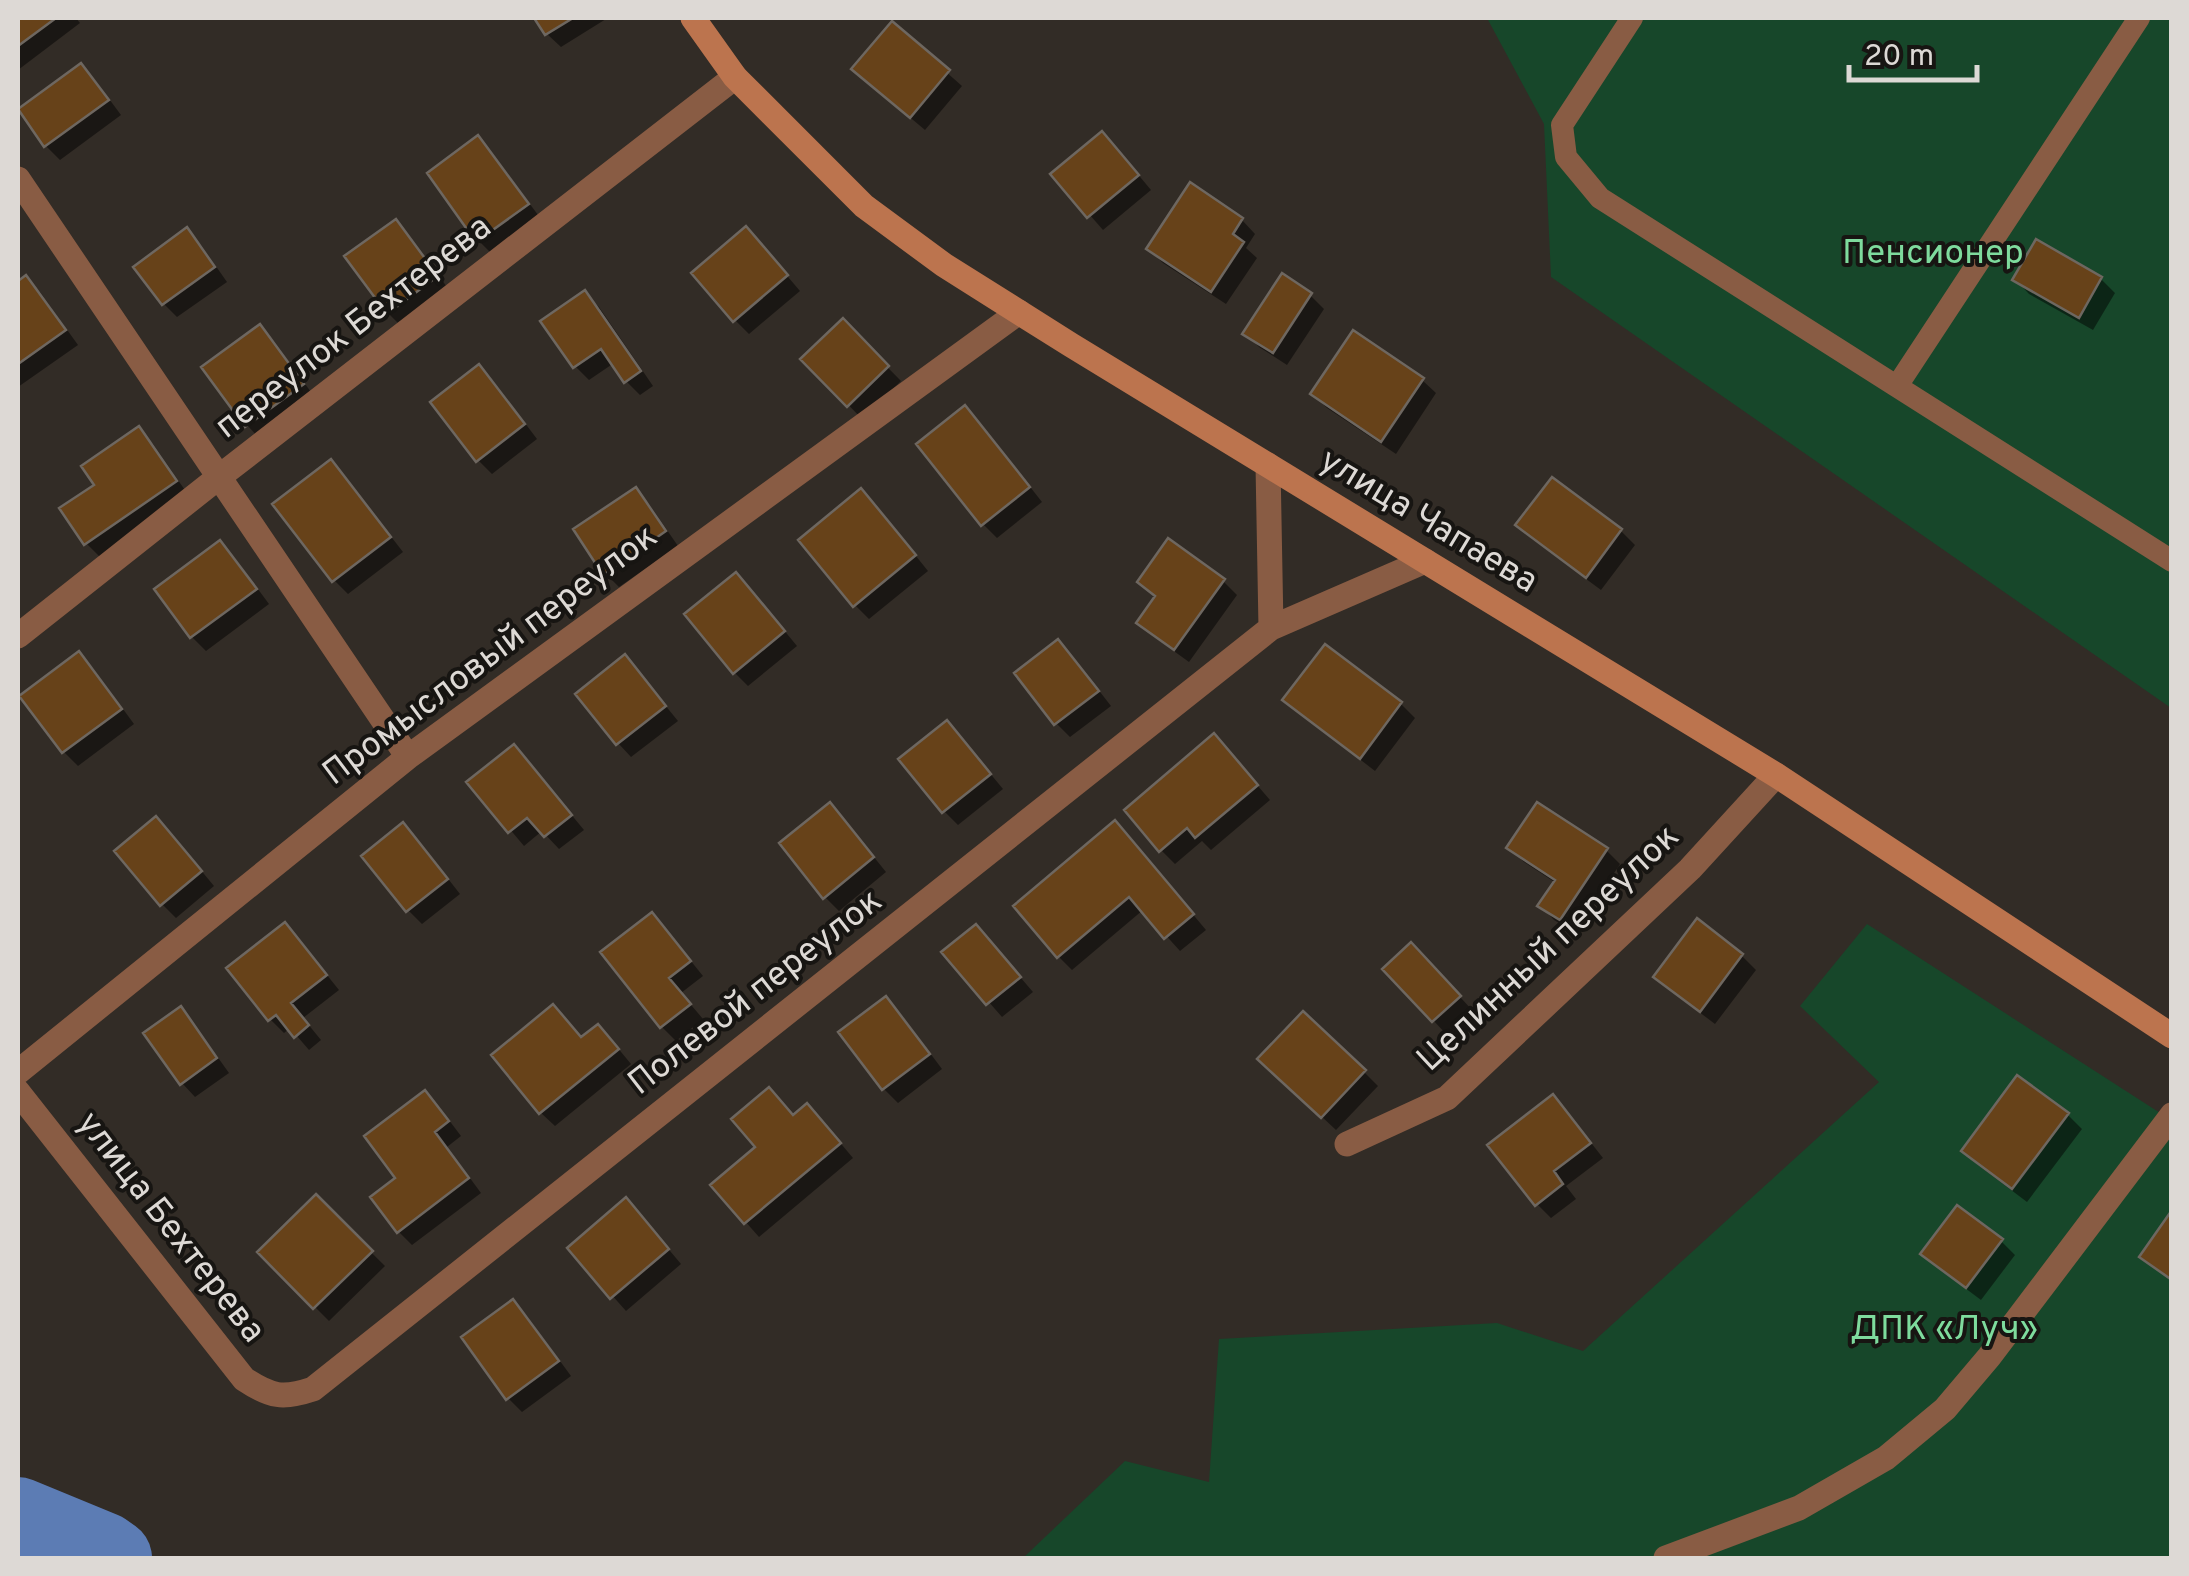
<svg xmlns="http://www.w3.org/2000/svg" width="2189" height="1576" viewBox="0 0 2189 1576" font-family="Overpass,sans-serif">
  <rect width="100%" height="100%" fill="#322c26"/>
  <path fill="#17472a" d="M1487,18h684v690l-620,-431 -7,-153z
    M1867,924l304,196v438h-1148l102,-97 84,21 10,-143 278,-16 86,28 296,-269 -79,-76z"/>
  <path fill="#0007" d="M18,18h58l4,5 -62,47z
    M537,18h69v1l-45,28 -14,-13z
    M892,24l70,62 -37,44 -57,-48z
    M81,66l14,14 26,35 -61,45 -14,-14z
    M478,139l14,14 49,66 -49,35 -14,-14z
    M1116,148l35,42 -48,40 -49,-56z
    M1242,220l13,14 -9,14 11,10 -31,46 -63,-41 -14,-14z
    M395,222l14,14 41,55 -48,36 -14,-14z
    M187,231l14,14 26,37 -50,35 -13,-13z
    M760,244l40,47 -51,43 -14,-14z
    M26,278l14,14 38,53 -60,42v-103z
    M2101,279l14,14 -22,37 -64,-36 -13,-14z
    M585,294l14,13 54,79 -13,9 -14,-14 -12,-18 -25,17 -14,-14z
    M1310,295l14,14 -37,56 -28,-18 -13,-14z
    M843,322l58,59 -39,38 -58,-60z
    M260,327l14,14 42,58 -56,40 -13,-14z
    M479,368l14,13 44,58 -45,35 -14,-14z
    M1422,380l14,13 -40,61 -69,-46 -14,-14z
    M965,408l14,14 63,80 -45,36 -14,-14z
    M139,430l14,14 36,52 -89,61 -14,-14 11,-58z
    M344,476l59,76 -55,42 -14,-14z
    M1552,480l69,51 14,14 -34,45 -69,-51 -14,-14z
    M635,490l14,14 29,42 -59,41 -14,-14z
    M875,505l53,66 -59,48 -14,-14z
    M220,543l14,14 35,47 -63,47 -14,-14 -35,-47z
    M1223,581l14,14 -48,67 -36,-26 -14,-14z
    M750,589l47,57 -49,40 -14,-14z
    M1058,642l14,14 39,50 -41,31 -14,-14z
    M1325,647l76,57 14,14 -40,53 -75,-58 -14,-14z
    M79,655l14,13 41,56 -56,42 -14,-14 -41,-56z
    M638,672l40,49 -47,36 -13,-14z
    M960,737l43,52 -45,36 -14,-14z
    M1227,750l43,50 -59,50 -9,-9 -27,23 -14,-14z
    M527,761l57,69 -25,19 -17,-18 -18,15 -54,-64z
    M844,820l42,52 -47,39 -14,-14z
    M403,825l14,14 43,55 -38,30 -14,-14z
    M170,833l44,53 -38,32 -14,-14z
    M1128,837l78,93 -26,21 -37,-41 -71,60 -13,-13z
    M1510,848l96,2 14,14 -45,69 -21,-13 -13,-14 15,-23 -32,-21z
    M1697,922l45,34 14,14 -41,54 -45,-34 -14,-14z
    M665,929l38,47 -22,17 22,26 -27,22 -14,-14 -58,-74z
    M298,939l41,51 -36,28 18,22 -12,10 -19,-22 -6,5 -14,-14z
    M989,941l44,51 -31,25 -57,-65z
    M1425,959l48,52 -26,24 -62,-66z
    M886,999l14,14 42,56 -44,34 -14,-14z
    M180,1010l14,14 35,49 -34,24 -13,-14z
    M582,1040l30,1 19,23 -76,62 -14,-13z
    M1364,1072l14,14 -42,44 -61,-57z
    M2018,1078l50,37 14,14 -55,73 -49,-37 -14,-14z
    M425,1093l14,14 22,29 -14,11 34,46 -69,52 -14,-14v-53z
    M1553,1097l13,14 37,47 -37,28 10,13 -25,19 -14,-14z
    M794,1117l27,3 32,38 -94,79 -46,-52z
    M316,1198l69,68 -56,55 -69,-69z
    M639,1214l42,50 -55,47 -56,-63z
    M2001,1241l14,14 -34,45 -44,-33 -14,-14z
    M513,1302l14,14 44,60 -49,36 -14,-14z"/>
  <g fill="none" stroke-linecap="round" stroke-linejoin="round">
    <path stroke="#5c7cb4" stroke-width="78" d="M18,1516l85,35 10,7"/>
  </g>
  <path fill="#674219" stroke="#6e6760" stroke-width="2.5" d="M18,18h38l-38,28z
    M534,18h39l-28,17z
    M892,21l58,49 -40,48 -59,-49z
    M81,63l28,37 -65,47 -26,-38z
    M1102,131l37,44 -52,43 -37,-44z
    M478,135l51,69 -53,38 -49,-69z
    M1190,182l53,36 -10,16 11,8 -33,50 -65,-43z
    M396,219l42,57 -51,38 -43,-58z
    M746,226l42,49 -55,47 -42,-49z
    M187,227l28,40 -53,38 -29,-38z
    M2036,239l66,38 -23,41 -67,-38z
    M1282,273l30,20 -39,60 -31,-19z
    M26,275l40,55 -48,34v-83z
    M585,290l56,81 -17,12 -23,-34 -28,19 -33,-47z
    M843,318l46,48 -42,41 -47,-48z
    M260,324l44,60 -59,43 -44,-60z
    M1353,330l71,48 -43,64 -71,-48z
    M479,364l46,60 -49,38 -46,-60z
    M965,405l65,82 -49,39 -65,-82z
    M139,426l38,55 -93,64 -25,-37 35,-23 -13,-19z
    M331,459l60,78 -59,45 -60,-78z
    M1552,477l70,52 -36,49 -71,-53z
    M636,487l30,44 -63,44 -30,-46z
    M861,488l55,67 -63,52 -55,-67z
    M1168,538l57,41 -51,71 -38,-27 19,-27 -18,-14z
    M220,540l37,49 -67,49 -36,-49z
    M736,572l49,59 -52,43 -49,-60z
    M1058,639l41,52 -45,34 -40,-52z
    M1325,644l77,58 -42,57 -78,-59z
    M79,651l43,58 -60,44 -43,-57z
    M625,654l41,52 -50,39 -41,-51z
    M947,720l44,54 -49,39 -44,-54z
    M1214,733l44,52 -63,53 -8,-10 -28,24 -35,-42z
    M514,744l58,71 -28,22 -17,-19 -19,15 -42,-51z
    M830,802l44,55 -51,42 -44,-56z
    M1537,802l71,46 -48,72 -23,-14 18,-26 -49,-32z
    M156,816l46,55 -42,35 -46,-55z
    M1115,820l79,94 -30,25 -35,-42 -72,61 -44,-52z
    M403,822l45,57 -42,33 -45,-56z
    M652,912l39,49 -22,17 22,26 -31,24 -60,-76z
    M1697,918l46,36 -43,58 -47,-35z
    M285,922l42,53 -36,28 18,22 -15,13 -18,-23 -8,6 -42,-53z
    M976,924l45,53 -35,28 -45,-53z
    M1411,942l50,54 -29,26 -50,-53z
    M886,996l44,58 -48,36 -44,-58z
    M553,1004l28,33 17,-13 21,25 -80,65 -48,-59z
    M181,1006l36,52 -37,27 -37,-52z
    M1303,1011l63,59 -45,48 -64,-59z
    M2017,1075l52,38 -57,76 -51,-38z
    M769,1087l24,28 14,-12 34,40 -97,81 -34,-39 45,-38 -24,-28z
    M425,1090l24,31 -14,11 34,46 -72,55 -27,-36 25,-19 -31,-42z
    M1553,1094l38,49 -37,28 9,13 -28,22 -48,-61z
    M316,1194l57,57 -60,58 -56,-57z
    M626,1197l43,52 -59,50 -43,-51z
    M1957,1205l46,34 -37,49 -46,-34z
    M2172,1210v70l-33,-23z
    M513,1299l46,62 -53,39 -45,-63z"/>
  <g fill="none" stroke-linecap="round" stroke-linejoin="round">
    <path stroke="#895c44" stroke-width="22" d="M1632,18l-70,107 4,32 34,41 572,363
      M1897,386l242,-368"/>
    <path stroke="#895c44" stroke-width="25" d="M18,179l390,578
      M1268,465l3,163
      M18,636l201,-159 516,-400
      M18,1072l390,-315 611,-445
      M18,1092l226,287c27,18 39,20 69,10l958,-761 154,-67
      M1347,1144l100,-46 243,-229 86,-94
      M1666,1558l133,-50 87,-50 59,-49 44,-52 183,-242"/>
    <path stroke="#bc744e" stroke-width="25" d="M693,18l42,59 129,129 80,59 127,80 705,430 396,261"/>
  </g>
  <g text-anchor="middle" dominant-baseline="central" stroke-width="8" stroke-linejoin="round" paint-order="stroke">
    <g font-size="35" fill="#7edb9d" stroke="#171512">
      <text x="1933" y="254">Пенсионер</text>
      <text x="1944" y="1330">ДПК «Луч»</text>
    </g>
    <g font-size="35" fill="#ddd9d5" stroke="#171512">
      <text transform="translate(354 328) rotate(-38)">переулок Бехтерева</text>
      <text transform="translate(1428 522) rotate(31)">улица Чапаева</text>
      <text transform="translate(491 656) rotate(-37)">Промысловый переулок</text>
      <text transform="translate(1549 949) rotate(-43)">Целинный переулок</text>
      <text transform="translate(756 993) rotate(-38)">Полевой переулок</text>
      <text transform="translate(170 1228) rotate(52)">улица Бехтерева</text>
    </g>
  </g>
  <rect width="2189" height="1576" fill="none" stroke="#ddd9d5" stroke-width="40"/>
  <path d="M1849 65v15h128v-15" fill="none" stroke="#ddd9d5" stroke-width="5"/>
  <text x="1864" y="65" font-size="30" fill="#ddd9d5" stroke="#171512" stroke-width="8" paint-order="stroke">20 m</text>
</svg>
